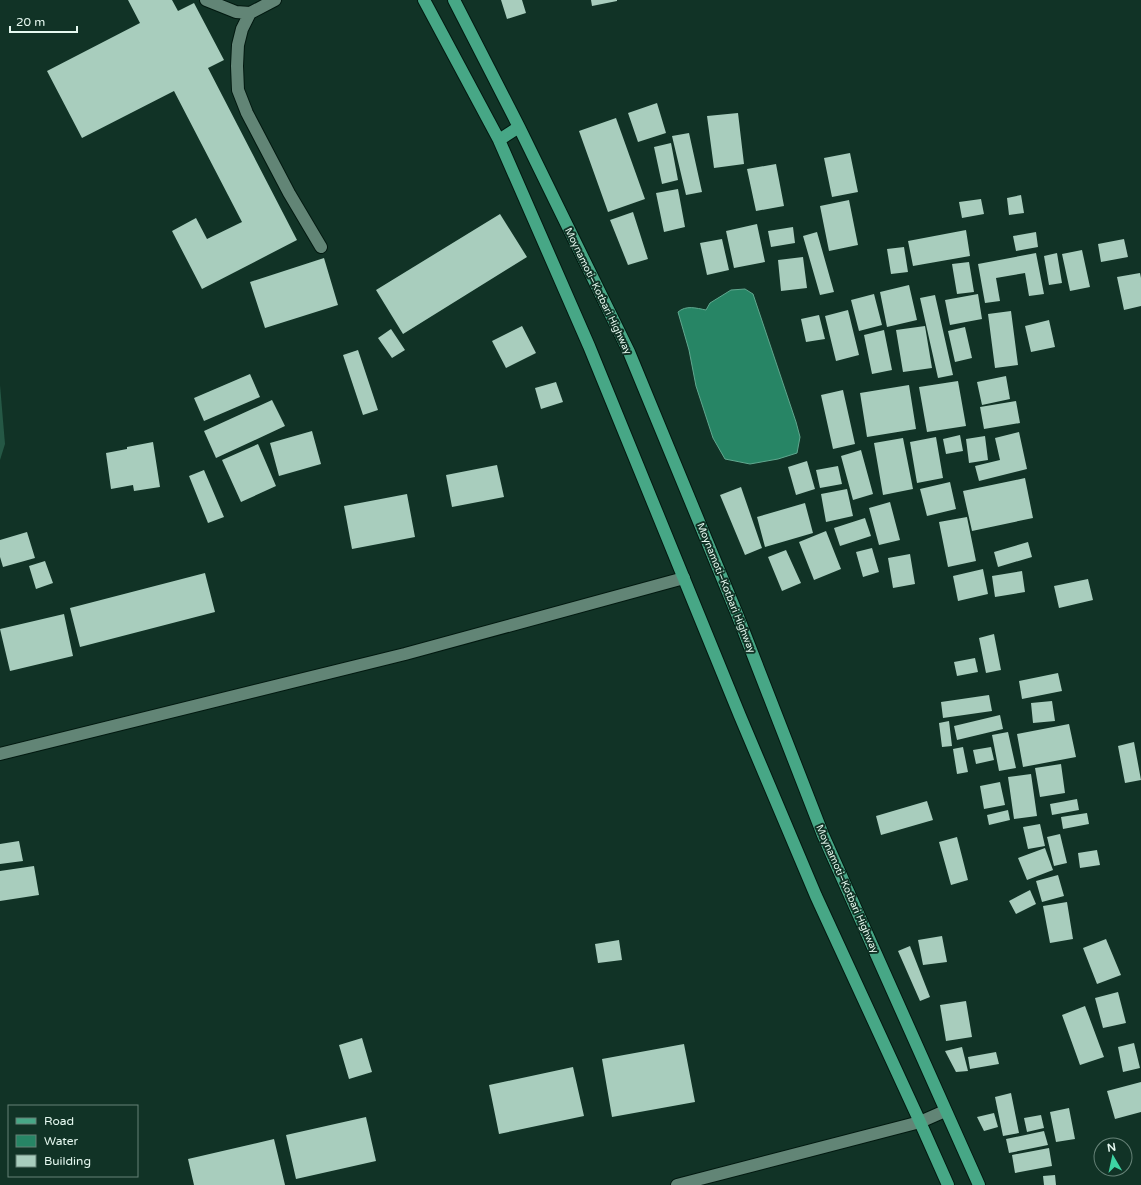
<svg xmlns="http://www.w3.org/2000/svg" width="1141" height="1185" viewBox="0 0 1141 1185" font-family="'Varela Round',sans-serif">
  <rect width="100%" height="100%" fill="#113326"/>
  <path fill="#255845" d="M0,385l5,59 -5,16z"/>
  <path fill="#278565" stroke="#60a88f" d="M745,289l8,5 43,128 4,15 -3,16 -19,6 -28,5 -25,-5 -12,-21 -17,-52 -7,-36 -11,-38c8,-7 18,-4 28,-2l4,-7 21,-13z"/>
  <path fill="#a8cdbd" d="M128,0h44l6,11 16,-8 30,57 -16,8 89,172 -95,49 -30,-58 24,-13 11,21 35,-17 -68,-131 -92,47 -35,-67 93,-48z
    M501,0h21l4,13 -19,6z
    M591,0h26v1l-25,5z
    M657,103l9,30 -28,9 -10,-29z
    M738,113l6,51 -30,4 -7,-52z
    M616,118l29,81 -37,13 -29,-81z
    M689,133l13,59 -16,3 -14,-59z
    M671,143l7,37 -16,4 -8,-37z
    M850,153l8,39 -26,5 -8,-39z
    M776,164l8,42 -28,5 -9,-42z
    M678,189l7,38 -21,5 -8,-39z
    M1021,195l3,18 -15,2 -2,-17z
    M981,199l3,15 -22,4 -3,-16z
    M849,200l9,45 -29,6 -9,-45z
    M633,212l15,47 -20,6 -18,-45z
    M500,214l27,43 -124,77 -27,-44z
    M757,224l8,38 -31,6 -8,-37z
    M793,227l2,16 -24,4 -3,-16z
    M966,230l4,26 -57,10 -5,-25z
    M817,232l17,60 -14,3 -17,-59z
    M1036,232l2,15 -22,4 -3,-15z
    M722,239l7,31 -22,5 -7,-32z
    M1124,239l4,18 -27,5 -3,-18z
    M904,247l4,25 -17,2 -4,-25z
    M1082,250l8,37 -20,4 -8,-37z
    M1036,253l8,41 -15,2 -4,-23 -29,5 4,23 -15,2 -7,-39z
    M1057,253l5,30 -13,2 -5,-29z
    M803,257l4,31 -26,3 -3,-31z
    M324,258l14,47 -73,23 -15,-46z
    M969,262l5,30 -17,2 -5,-30z
    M1140,273l1,5v28l-17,4 -7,-33z
    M909,285l8,35 -30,7 -7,-35z
    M874,294l8,31 -23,6 -8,-31z
    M978,294l4,25 -32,6 -5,-25z
    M935,295l18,80 -15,3 -18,-80z
    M848,310l11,45 -23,6 -11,-45z
    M1011,311l7,54 -23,3 -7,-54z
    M819,315l6,24 -19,3 -5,-23z
    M1049,320l6,27 -24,5 -6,-26z
    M522,326l14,27 -30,15 -14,-27z
    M925,326l7,42 -29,4 -7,-42z
    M965,327l7,31 -17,4 -7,-31z
    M391,329l14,21 -13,8 -14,-20z
    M884,330l8,40 -20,4 -8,-39z
    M358,350l20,60 -15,5 -20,-60z
    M250,374l10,23 -56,24 -10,-23z
    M1006,376l4,23 -28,6 -5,-23z
    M958,381l8,45 -39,6 -8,-45z
    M556,382l7,20 -22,7 -6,-21z
    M909,385l7,44 -49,8 -7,-44z
    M843,390l12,54 -22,5 -12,-54z
    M272,400l13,26 -69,32 -12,-27z
    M1016,401l4,22 -36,6 -4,-22z
    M312,431l9,33 -42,12 -9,-33z
    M1019,432l8,37 -48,12 -4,-15 25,-6 -5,-22z
    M960,435l3,16 -17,3 -3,-15z
    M985,436l3,24 -19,3 -3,-24z
    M936,437l7,41 -26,5 -7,-41z
    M903,438l10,51 -30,6 -9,-52z
    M153,442l7,45 -26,4 -1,-6 -22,4 -5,-36 21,-4v-2z
    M258,444l18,42 -35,16 -19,-42z
    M861,450l12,44 -20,6 -12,-44z
    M807,461l8,28 -19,6 -8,-28z
    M497,465l7,32 -52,10 -6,-32z
    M838,466l4,18 -22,4 -4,-18z
    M204,470l20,47 -16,6 -19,-47z
    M1025,478l8,40 -61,13 -9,-40z
    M950,482l6,27 -29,7 -7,-27z
    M741,487l21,61 -17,7 -25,-60z
    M847,489l6,27 -27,6 -5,-28z
    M407,494l8,43 -63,12 -8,-43z
    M890,502l10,38 -21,5 -10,-37z
    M805,503l8,30 -48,14 -8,-30z
    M967,517l9,44 -28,6 -9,-45z
    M865,518l6,18 -31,10 -6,-18z
    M826,531l15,38 -27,11 -15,-38z
    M27,532l8,26 -32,9 -3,-10v-17z
    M1028,542l4,15 -34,10 -4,-15z
    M872,548l7,24 -16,5 -7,-25z
    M786,550l15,33 -19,8 -14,-34z
    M910,554l5,30 -22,4 -5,-30z
    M45,561l8,22 -17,6 -7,-23z
    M983,569l5,25 -30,7 -5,-25z
    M1022,571l3,21 -30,5 -3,-21z
    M205,573l10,39 -135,35 -10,-39z
    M1088,579l5,21 -34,8 -5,-22z
    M64,614l9,42 -63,15 -10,-42z
    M994,634l7,36 -15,3 -7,-35z
    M975,658l3,14 -21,4 -3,-14z
    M1058,673l4,18 -40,8 -3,-18z
    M989,695l3,16 -49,7 -2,-16z
    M1052,701l3,20 -22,2 -2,-20z
    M1000,715l3,14 -46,11 -3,-14z
    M949,721l3,25 -10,1 -3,-24z
    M1069,724l7,33 -53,10 -6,-33z
    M1008,732l8,36 -17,3 -7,-36z
    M1134,742l7,38 -16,3 -7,-37z
    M963,747l5,25 -11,2 -4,-25z
    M991,747l3,13 -18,4 -3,-14z
    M1061,764l4,29 -25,4 -5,-29z
    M1031,774l6,42 -23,3 -6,-42z
    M1000,782l5,23 -21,4 -4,-23z
    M1077,799l2,11 -27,5 -2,-11z
    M927,801l6,19 -52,15 -5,-19z
    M1008,810l2,10 -21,5 -2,-10z
    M1087,813l2,11 -26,5 -2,-12z
    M1040,824l5,22 -17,3 -5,-22z
    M1060,834l7,29 -13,3 -7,-29z
    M957,837l11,43 -17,5 -12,-43z
    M19,841l4,20 -23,3v-20z
    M1045,848l8,22 -26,10 -9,-22z
    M1097,850l3,15 -20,3 -2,-15z
    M34,866l5,29 -39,6v-30z
    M1058,875l6,21 -22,6 -6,-21z
    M1030,890l6,14 -20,10 -7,-13z
    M1067,902l6,37 -23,4 -7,-37z
    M942,936l5,26 -24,3 -5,-25z
    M1106,939l15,36 -24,9 -14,-36z
    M619,940l3,20 -24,3 -3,-19z
    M910,946l20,51 -10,4 -22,-50z
    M1118,992l8,31 -23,5 -8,-30z
    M966,1001l6,36 -26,4 -6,-36z
    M1085,1006l19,51 -24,8 -18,-50z
    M362,1038l10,34 -23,7 -10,-34z
    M1134,1043l6,25 -17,4 -5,-25z
    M684,1044l11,58 -83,15 -10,-58z
    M962,1047l6,24 -12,1 -11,-21z
    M996,1052l3,12 -29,5 -2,-12z
    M573,1067l11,49 -85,18 -10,-49z
    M1141,1082v30l-26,7 -8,-28z
    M1011,1093l8,40 -16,3 -8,-39z
    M1069,1108l6,31 -19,3 -6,-30z
    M994,1113l4,14 -14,4 -7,-14z
    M1041,1115l3,13 -17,4 -3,-14z
    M366,1117l10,44 -80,18 -10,-44z
    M1044,1131l4,14 -39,8 -3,-14z
    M274,1139l11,46h-91l-6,-26z
    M1049,1148l3,18 -37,7 -3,-18z
    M1055,1175l1,10h-12l-1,-9z"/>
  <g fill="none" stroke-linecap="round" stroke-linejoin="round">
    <defs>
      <path id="minor" d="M206,0l30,12 14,1
        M275,0l-25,13 -8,16 -4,16 -1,21 1,24 9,23 42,80 32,54
        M0,754l405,-100 279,-76
        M677,1185l243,-63 25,-11"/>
      <path id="major" d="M424,0l75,140 90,206 151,370 76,180 104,226 28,63
        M454,0l65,127 110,225 108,262 86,221 156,350
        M499,140l20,-13"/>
    </defs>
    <use href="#minor" stroke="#021910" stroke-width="14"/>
    <use href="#major" stroke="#021910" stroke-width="14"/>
    <use href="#minor" stroke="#628576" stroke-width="12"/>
    <use href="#major" stroke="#47a786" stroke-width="12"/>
  </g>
  <g text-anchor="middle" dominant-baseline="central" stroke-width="4" stroke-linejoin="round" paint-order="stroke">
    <g font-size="10" fill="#e6f9f0" stroke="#113326">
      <text transform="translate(598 291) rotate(64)">Moynamoti–Kotbari Highway</text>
      <text transform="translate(726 588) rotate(68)">Moynamoti–Kotbari Highway</text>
      <text transform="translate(847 889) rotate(66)">Moynamoti–Kotbari Highway</text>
    </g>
  </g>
  <rect x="8" y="1105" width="130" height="72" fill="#113326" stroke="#668277"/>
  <rect x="16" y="1118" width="20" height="6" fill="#47a786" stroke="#668277"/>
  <text x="44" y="1125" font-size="12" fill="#e6f9f0">Road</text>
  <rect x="16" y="1135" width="20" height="12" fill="#278565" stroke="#668277"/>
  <text x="44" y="1145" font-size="12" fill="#e6f9f0">Water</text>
  <rect x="16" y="1155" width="20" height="12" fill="#a8cdbd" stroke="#668277"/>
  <text x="44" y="1165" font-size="12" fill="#e6f9f0">Building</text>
  <g transform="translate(1113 1157) rotate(351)"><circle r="19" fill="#113326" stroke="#668277"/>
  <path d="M0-3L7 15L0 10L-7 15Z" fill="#3ed4a3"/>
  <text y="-6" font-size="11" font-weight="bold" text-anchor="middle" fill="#e6f9f0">N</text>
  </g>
  <path d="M10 26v6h67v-6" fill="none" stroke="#e6f9f0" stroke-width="2"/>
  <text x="16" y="26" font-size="12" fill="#e6f9f0" stroke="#113326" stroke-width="3" paint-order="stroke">20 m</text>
</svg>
